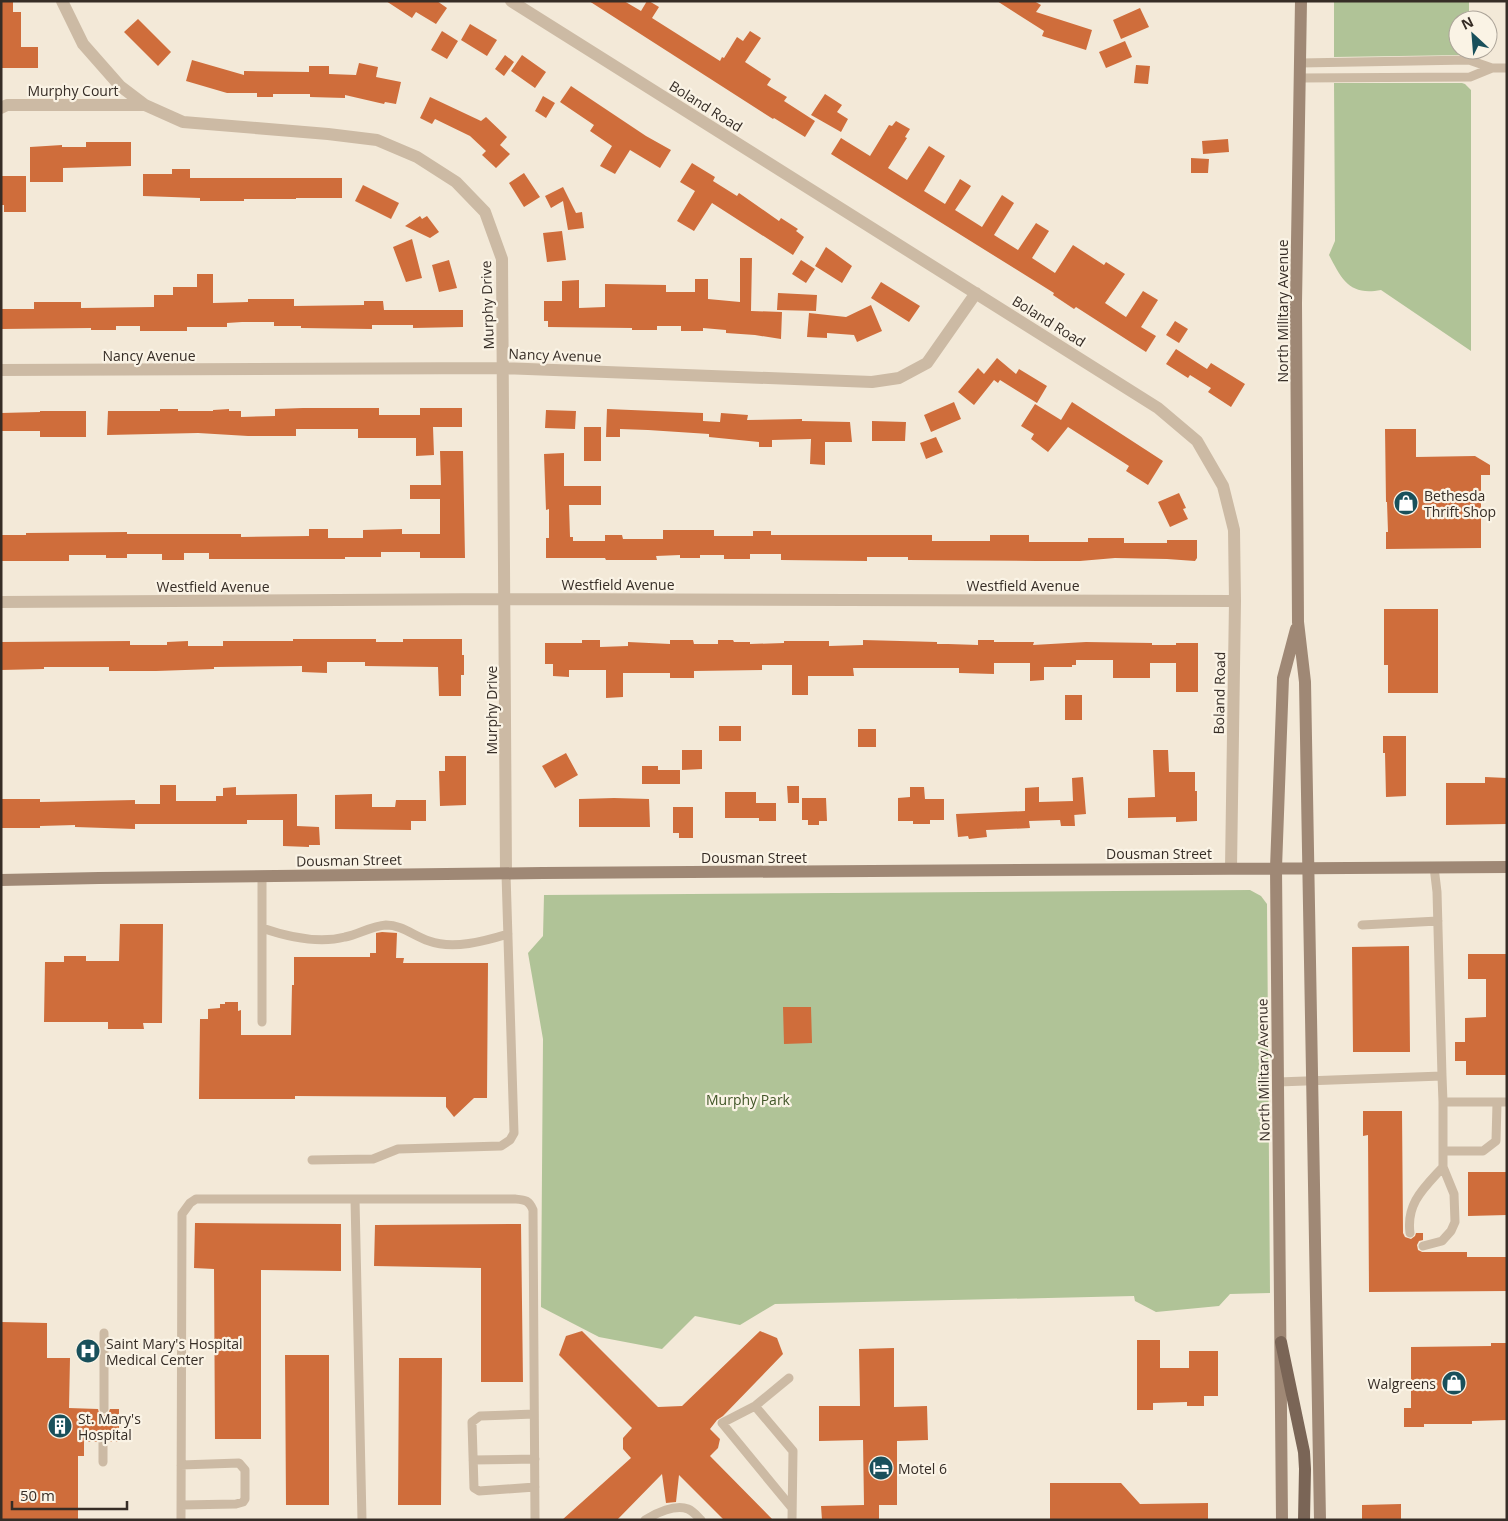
<svg xmlns="http://www.w3.org/2000/svg" width="1508" height="1521" viewBox="0 0 1508 1521" font-family="'Open Sans',sans-serif">
  <rect width="100%" height="100%" fill="#f3e9d8"/>
  <path fill="#b0c397" d="M1334,1h135v19h-11v30l11,1 -5,4 -130,2z
    M1334,83h128l3,1 6,6v261l-90,-61c-31,6 -39,-10 -52,-35l6,-14v-9z
    M1250,890l11,6 6,8 3,389 -40,1 -11,12 -63,6 -21,-11 -1,-5 -359,8 -35,21 -45,-9 -33,33 -63,-12 -58,-30 2,-268 -15,-86 15,-17 1,-41z"/>
  <path fill="#cf6d3b" d="M1,1h12v11h8v35h17v21h-37z
    M386,1h51l10,7 -11,16 -20,-12 -4,6z
    M589,1h35l17,10 6,-10h2l10,6 -7,11 68,43 2,-4 2,1 13,-21 6,4 7,-10 11,7 -16,24 26,17 -4,6 20,12 -3,4 31,20 -10,16 -31,-19 -1,1z
    M997,1h37l7,4 -5,7 56,18 -6,20 -44,-14 2,-5z
    M1140,8l9,19 -28,12 -8,-19z
    M138,19l33,33 -13,14 -34,-34z
    M470,24l27,16 -10,16 -26,-16z
    M442,31l16,10 -11,18 -16,-9z
    M1125,41l7,16 -26,11 -7,-16z
    M505,55l9,7 -10,14 -9,-7z
    M522,55l24,17 -11,16 -24,-17z
    M192,60l52,15v-4l65,1v-6h20v8l27,1 3,-12 19,4 -2,10 25,5 -5,22 -11,-2 -1,2 -39,-9v3l-35,-1v-3h-37v3h-16v-4h-30l-41,-12z
    M1136,65l14,1 -2,18 -14,-1z
    M571,86l75,50 25,14 -11,18 -30,-18 -15,24 -15,-8 12,-20 -22,-15 4,-6 -34,-23z
    M825,94l17,11 -5,7 11,7 -7,13 -30,-17z
    M543,96l12,7 -9,15 -11,-7z
    M430,97l51,24 5,-4 21,20 -7,8 10,9 -14,14 -14,-13 4,-4 -16,-15 -35,-17 -3,5 -12,-6z
    M896,121l14,8 -5,8 2,1 -19,30 19,12 22,-34 16,10 -21,35 21,13 15,-25 11,7 -16,24 27,17 20,-32 12,8 -20,32 24,15 18,-27 13,8 -17,27 23,15 18,-28 31,20 2,-3 19,12 -20,29 21,14 17,-26 15,9 -17,27 15,9 -10,16 -70,-45 -2,2 -21,-14 1,-2 -223,-139 10,-16 29,18 19,-31 3,1z
    M1228,139l1,13 -26,2 -1,-13z
    M86,142h45v24l-68,2v14h-33v-35l32,-2v2h24z
    M1191,158l18,1 -1,14h-17z
    M692,163l23,14 -2,4 24,15 2,-3 40,28 2,-3 17,11 -2,2 8,6 -11,18 -81,-52 -18,28 -17,-10 18,-30 -15,-9z
    M172,169h18v9h152v20h-46v1h-52v2h-44v-3l-57,-2v-22h29z
    M524,173l16,24 -16,10 -15,-24z
    M2,176h24v36h-22v-7h-3z
    M363,185l36,18 -8,16 -36,-18z
    M563,187l13,26 6,-1 2,16 -16,2 -5,-29 -12,7 -6,-12z
    M420,216l2,3 5,-3 12,16 -9,6 -25,-12z
    M562,231l4,29 -19,2 -4,-29z
    M412,239l10,39 -16,4 -13,-35z
    M826,247l26,19 -10,17 -27,-17z
    M740,258h12l-1,53 31,1 -1,27 -26,-4 -29,-2v-3l-23,-2v3h-22v-5h-24v4h-25v-2l-84,-1v-6h-4v-20h18v-20l17,-1v28l26,-1v-23l61,1v7h29v-13h13v20l32,3z
    M449,260l8,28 -18,4 -7,-27z
    M801,260l14,9 -9,14 -14,-9z
    M197,274h16v29l35,-1v-3h46v7l70,-1v-4h19l1,9h79v17l-50,1v-3h-41v4l-71,-1v-2h-27v-4h-32l-15,1v4h-40v4h-47v-5h-24v4h-25v-2l-90,1v-20h33v-7h47v6l73,-1v-12h19v-8h24z
    M881,282l39,24 -11,16 -38,-24z
    M778,293l39,2 -1,16 -39,-1z
    M871,305l11,26 -25,11 -3,-7 -27,-2v5l-20,-1 2,-24 37,4z
    M1175,321l13,8 -9,14 -13,-8z
    M1176,349l31,20 4,-6 34,21 -14,23 -23,-15 3,-4 -21,-13 -2,3 -22,-14z
    M997,358l19,16 3,-5 28,17 -10,17 -37,-23 -2,3 -4,-3 -20,25 -16,-13 20,-24 6,6z
    M954,402l7,17 -30,13 -7,-17z
    M1072,402l91,59 -15,24 -22,-14 3,-5 -61,-39 -20,25 -17,-13 3,-5 -13,-8 14,-22 26,16z
    M303,408h76v7h41v-7h42v19h-29l1,28 -18,1v-18h-58v-9h-62v7h-48l-50,-3 -91,2 1,-24h52v-2h18v2h35v-1l16,-1v2h12v6l34,-1v-7z
    M607,409l96,4v8l17,1 1,-9 27,2 -1,5 55,-1v2l48,1 2,20h-27v23l-15,-1 1,-25 -39,1v7h-13v-5l-50,-5v-3l-61,-4 -28,-1v8h-14z
    M546,410l30,1 -1,18 -30,-1z
    M40,411h46v26h-46v-6h-39v-18l39,-1z
    M872,421l34,1 -1,19h-33z
    M584,427h17v34h-17z
    M1385,429h31v28l59,-1 15,9v10h-9v73l-95,1v-17h2l-1,-30h-1z
    M936,437l7,15 -17,7 -6,-16z
    M440,451h23l2,107h-45v-6h-39v5h-36v2h-136v-6h-25v7h-22v-6h-35v4h-21v-3h-37v6h-68v-26h25v-2l101,-1v2h114v3l68,-1v-7h19v9h35v-8l39,-1v5h38v-35h-30v-14h31z
    M564,453v33h37v19h-32l1,32h3v4h32v-6h17l1,4h40v-9h51v6h39v-5h18v4h161v6h58v-6h39v7h59v-4h36v5h43v-3h30v18l-2,3 -28,-2 -52,-1 -35,3h-43l-129,-1v-3h-41v4l-86,-1v-6h-31v5h-26v-4h-24v3h-20v-3l-24,1 1,4h-51l-1,-2h-59v-20h3v-29l-3,1 -2,-56z
    M1179,493l7,15 -3,1 5,10 -18,8 -12,-25z
    M1384,609h54v84h-50v-28h-4z
    M293,639h83v3h27v-3h59v16h2v20h-3v21h-22l-1,-29 -73,-1v-4h-38v11l-25,-1v-6l-88,1v2l-58,2h-47v-4h-65v2l-43,1v-28l129,-1v4h37v-3l21,-1v5h35v-5h70z
    M582,640h18v7l28,-1v-4l42,2v-4h23l1,4h24v-4h15l1,2h16v2l34,-1v-2h45v5l34,-1v-5l74,2v2h11l30,1v-5h16v2h40l-1,3 53,-3 66,1v2h24v-2h22v49h-22v-29h-26v15h-37v-18h-37v5h-4v2h-28v13l-14,1v-18h-36v11l-35,-1v-5h-106l1,8h-46v19h-16v-30h-30v5l-68,1v7h-24v-5h-47v24l-17,1v-28h-37v7l-16,-1v-12h-8v-21h37z
    M1065,695h17v25h-17z
    M719,726h22v15h-22z
    M858,729h18v18h-18z
    M1383,736h23v60l-20,1 -1,-44h-2z
    M682,750h20v19l-20,1z
    M1153,750h15l1,22h26v19h2v30l-21,1v-5l-48,1v-20l27,-1z
    M566,753l12,22 -23,13 -13,-22z
    M445,756h21v49l-26,1 -1,-35h6z
    M642,766h16v4h22v14h-38z
    M1083,777l3,37 -12,1v-4l1,15h-14l-1,-6 -31,1 1,7 -44,2 1,7 -18,2 -1,-3 -10,1 -2,-23 69,-3v-23l14,-1v15l34,-1 -1,-23z
    M1485,777l22,1v46l-61,1v-42h39z
    M160,785h16v16h40v-5h7v-8l13,-1v8l61,-1v32l22,1 1,18h-11v2l-26,-1v-26h-36v4h-112v5l-60,-2v-2l-35,1v2h-39v-29h39v3l95,-2v4h25z
    M787,786h12v17h-11z
    M910,787h14l1,12h19v21h-14v4h-17v-3h-15v-23l12,-1z
    M725,792h31v11h20v18h-17v-3h-34z
    M372,794v13h23l1,-7h30v21h-15v9l-76,-1v-34z
    M614,798l35,1 1,28h-71v-28z
    M802,798h24l1,23h-8v4h-11v-5h-6z
    M673,807h20v31h-14v-5h-6z
    M120,924h43l-1,99h-19l1,6h-36v-7h-64l1,-60h19v-6h22v5h33z
    M382,932l15,1 -1,25h8l-1,5h85l-1,135h-13l-20,19 -8,-10v-10l-151,-1v3h-96l1,-80h8v-10l12,-1v-4h5v-2h13v9l3,-1v25h50l1,-50h2v-28h76v-4h6v-20z
    M1409,946l1,106h-57l-1,-105z
    M1468,954h39v121h-41v-14h-11v-19h10v-24l21,-1v-38h-18z
    M783,1007h28l1,36 -28,1z
    M1363,1111h39l1,122 2,4 6,2 4,-3 1,-3h7v7l-4,1 -2,4 1,5 4,2h45v5h40v34l-138,1 -1,-157 -5,1z
    M1468,1172h39v43l-39,1z
    M195,1223l146,1v47l-80,-1v169h-46l-1,-170 -20,-1z
    M521,1224l2,158h-42v-114l-107,-2 1,-41z
    M1,1322l46,1v35h23l-1,50 29,1 1,4 5,2 4,-1 2,-5h9v33h-10l-1,-4 -5,-2 -4,1 -2,5h-13v14h-6v64h-77z
    M582,1331l76,76 24,-1 78,-75 17,7 6,16 -60,62 -6,4 -7,9 10,10 -2,9 -8,8 63,64h-49l-45,-45 -3,27 -10,1 -4,-29 -45,46h-55l69,-62 -8,-9v-11l9,-10 -73,-73 7,-19z
    M1137,1340h23v28h29v-17h29v45h-14v10h-17v-4l-34,1v7h-16z
    M1491,1343h15l1,3v74l-35,1v3h-48v3h-20v-19h7v-61l80,-1z
    M894,1348v59l33,-1 1,34 -31,1v64h-18v15h-57l-1,-14 43,-1 -1,-65 -44,1v-35h41l-1,-57z
    M285,1355h44v150h-43z
    M399,1358h43l-1,147h-43z
    M1050,1483h71l19,21 68,-1v17h-158z
    M1401,1504v16h-39v-15z"/>
  <g fill="none" stroke-linecap="round" stroke-linejoin="round">
    <path stroke="#ccbaa4" stroke-width="9" d="M1300,63l169,-3 23,8h15
      M1300,78l170,-1 22,-9
      M1362,925l76,-4
      M262,928c26,9 56,16 83,9 14,-3 27,-11 41,-12 16,0 28,11 43,16 24,9 56,0 79,-7
      M262,1022v-146
      M1442,1076l1,26h64
      M1278,1082l164,-6 -5,-184 -3,-25
      M1443,1102v49h40l13,-10 1,-38
      M312,1160l61,-1 25,-10 103,-3 9,-6 4,-7 -8,-259
      M355,1199l7,321
      M1410,1233c-4,-30 14,-45 33,-66
      M1423,1246l19,-5 9,-10 4,-9 -1,-28 -11,-27v-16
      M755,1406l34,-28
      M104,1409v-76
      M534,1414l-54,2 -8,6 2,66 5,3 56,-4
      M473,1460l62,-1
      M103,1462v-20
      M181,1505l55,-1 7,-2 2,-3v-29l-6,-7 -58,2
      M181,1520l1,-306 8,-11 6,-4h319c10,1 14,1 18,11l2,310
      M645,1520c11,-7 30,-16 43,-11 5,2 9,7 13,11
      M792,1520l1,-69 -38,-45 -33,17 70,85"/>
    <path stroke="#ccbaa4" stroke-width="12" d="M62,1l21,43 37,42 25,19 38,17 145,12 49,6 40,17 39,25 29,30 17,47 4,615
      M511,1l647,407 39,33 26,45 11,44 1,71 -4,267
      M1,108l6,-3h138
      M1,370l503,-2 368,14 27,-4 28,-15 49,-70
      M1,602l504,-3 730,2"/>
    <path stroke="#9f8875" stroke-width="12" d="M1301,1l-5,302 2,319 7,60 15,838
      M1,880l98,-2 444,-5 964,-6
      M1282,1520l-6,-652 7,-190 13,-49"/>
    <path stroke="#7a6556" stroke-width="12" d="M1281,1342l23,110 1,17 -1,51"/>
  </g>
  <defs>
    <symbol id="shop-disc" viewBox="-11 -11 22 22"><circle r="9.5" fill="#19505b" stroke="#faf3e5"/><path d="M-5-2.5h2.3a2.7 3.5 0 0 1 5.4 0H5L5.5 6h-11ZM-1.5-2.5h3a1.5 2.3 0 0 0-3 0Z" fill="#fff"/></symbol>
    <symbol id="hospital-disc" viewBox="-11 -11 22 22"><circle r="9.5" fill="#19505b" stroke="#faf3e5"/><path d="M-5-5h3v3.5h4V-5h3V5h-3V1.5h-4V5h-3Z" fill="#fff"/></symbol>
    <symbol id="building-disc" viewBox="-11 -11 22 22"><circle r="9.5" fill="#19505b" stroke="#faf3e5"/><path d="M-4-6H4V6H1V3H-1V6H-4ZM-2.5-4.3h1.7v1.8h-1.7ZM.8-4.3h1.7v1.8H.8ZM-2.5-1h1.7V.8h-1.7ZM.8-1h1.7V.8H.8Z" fill="#fff"/></symbol>
    <symbol id="hotel-disc" viewBox="-11 -11 22 22"><circle r="9.5" fill="#19505b" stroke="#faf3e5"/><path d="M-6-4.5h1.5V1H6V5H4.5V3h-9V5H-6ZM-4 0a1.8 1.8 0 1 1 3.6 0ZM.5 0V-2.5h3Q6-2.5 6 0Z" fill="#fff"/></symbol>
  </defs>
  <g fill-rule="evenodd">
    <use href="#shop-disc" x="1392" y="489" width="28" height="28"/>
    <use href="#hospital-disc" x="74" y="1337" width="28" height="28"/>
    <use href="#shop-disc" x="1440" y="1369" width="28" height="28"/>
    <use href="#building-disc" x="46" y="1412" width="28" height="28"/>
    <use href="#hotel-disc" x="867" y="1454" width="28" height="28"/>
  </g>
  <g text-anchor="middle" dominant-baseline="central" stroke-width="4.5" stroke-linejoin="round" paint-order="stroke">
    <g font-size="14" fill="#362d26" stroke="#faf3e5">
      <text x="73" y="90">Murphy Court</text>
      <text transform="translate(706 106) rotate(32)">Boland Road</text>
      <text transform="translate(487 305) rotate(-92)">Murphy Drive</text>
      <text transform="translate(1282 311) rotate(-90)">North Military Avenue</text>
      <text transform="translate(1049 321) rotate(32)">Boland Road</text>
      <text x="149" y="355">Nancy Avenue</text>
      <text transform="translate(555 355) rotate(2)">Nancy Avenue</text>
      <text x="618" y="584">Westfield Avenue</text>
      <text x="1023" y="585">Westfield Avenue</text>
      <text x="213" y="586">Westfield Avenue</text>
      <text transform="translate(1219 693) rotate(-89)">Boland Road</text>
      <text transform="translate(491 710) rotate(-90)">Murphy Drive</text>
      <text x="1159" y="853">Dousman Street</text>
      <text x="754" y="857">Dousman Street</text>
      <text transform="translate(349 860) rotate(-1)">Dousman Street</text>
      <text transform="translate(1263 1070) rotate(-91)">North Military Avenue</text>
    </g>
    <g font-size="14" fill="#362d26" stroke="#faf3e5" text-anchor="start">
      <text x="1424" y="495">Bethesda<tspan x="1424" dy="16">Thrift Shop</tspan></text>
      <text x="106" y="1343">Saint Mary's Hospital<tspan x="106" dy="16">Medical Center</tspan></text>
      <text x="1436" y="1383" text-anchor="end">Walgreens</text>
      <text x="78" y="1418">St. Mary's<tspan x="78" dy="16">Hospital</tspan></text>
      <text x="898" y="1468">Motel 6</text>
    </g>
    <g font-size="14" fill="#415628" stroke="#faf3e5">
      <text x="748" y="1099">Murphy Park</text>
    </g>
  </g>
  <rect width="1508" height="1521" fill="none" stroke="#362d26" stroke-width="5"/>
  <g transform="translate(1473 35) rotate(334)"><circle r="24" fill="#faf3e5" stroke="#aca499"/>
  <path d="M0-4L9 19L0 12L-9 19Z" fill="#19505b"/>
  <text y="-8" font-size="14" font-weight="bold" text-anchor="middle" fill="#362d26">N</text>
  </g>
  <path d="M12 1501v8h115v-8" fill="none" stroke="#362d26" stroke-width="2.5"/>
  <text x="20" y="1501" font-size="15" fill="#362d26" stroke="#faf3e5" stroke-width="4" paint-order="stroke">50 m</text>
</svg>
